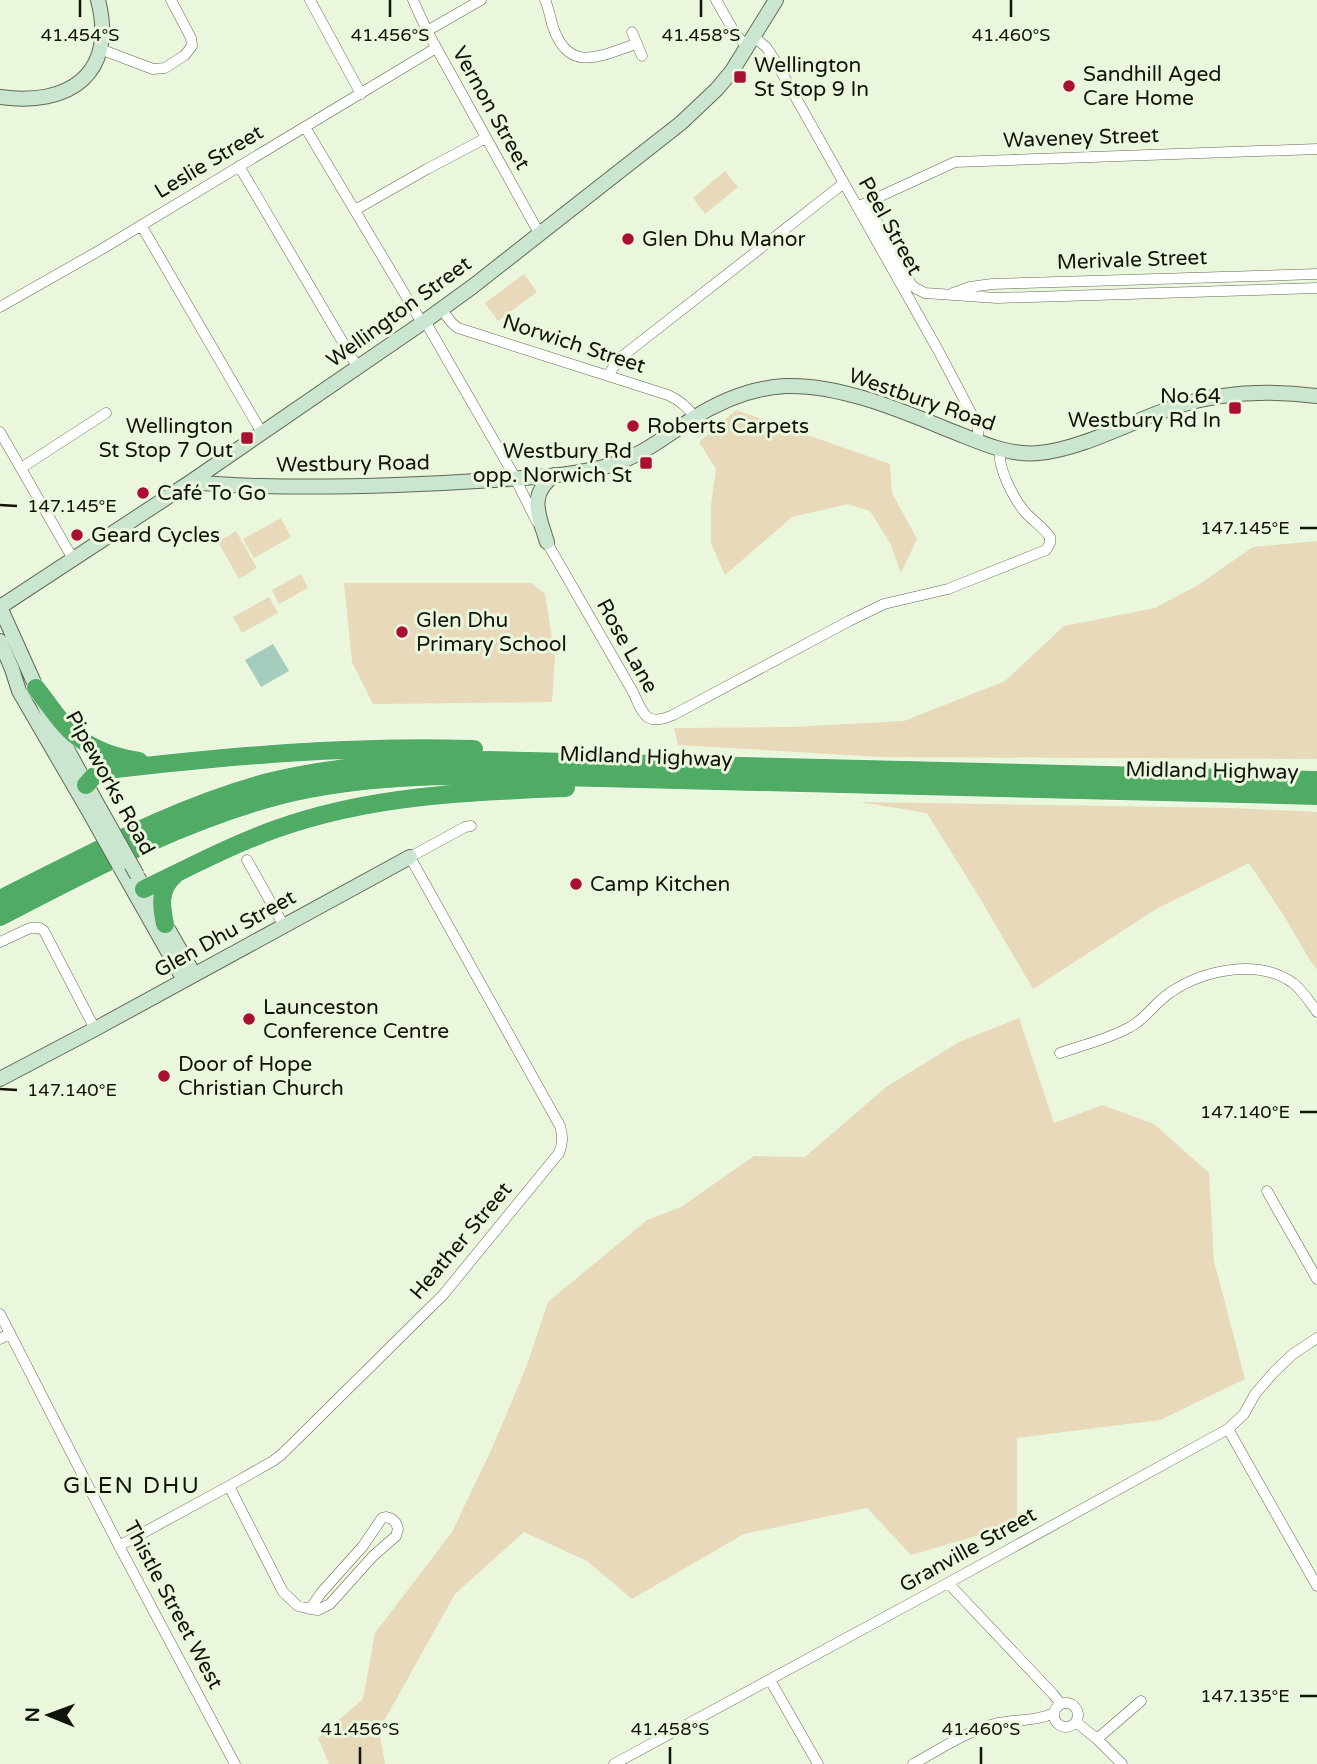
<svg xmlns="http://www.w3.org/2000/svg" width="1317" height="1764" viewBox="0 0 1317 1764" font-family="'Varela Round',sans-serif">
  <rect width="100%" height="100%" fill="#ebf7dc"/>
  <path fill="#e8d9bb" d="M725,171l13,16 -33,27 -12,-16z
    M524,274l13,18 -39,29 -13,-18z
    M736,410l154,54 2,29 25,46 -16,34 -11,-30 -20,-32 -22,-7 -56,13 -67,58 -14,-32v-38l5,-36 -17,-27z
    M281,518l10,19 -37,21 -11,-19z
    M236,531l21,37 -18,11 -21,-37z
    M1317,541v218l-435,-2 -204,-12 -4,-17 118,-1 112,-6 101,-40 59,-55 91,-18 43,-23 55,-38z
    M301,574l7,14 -29,16 -7,-14z
    M344,583h187l14,11 10,63 -3,45 -179,2 -21,-42z
    M269,597l9,16 -36,20 -9,-16z
    M859,802l371,6 87,4v157l-6,-7 -25,-43 -37,-56 -93,46 -123,80 -55,-94 -51,-82z
    M1019,1018l35,105 48,-18 52,19 55,49 5,88 31,118 -85,41 -143,18v86l-106,31 -44,-47 -123,26 -112,65 -45,-38 -63,-29 -69,62 -76,136 6,34h-56l-11,-26 45,-39 12,-66 77,-101 41,-86 34,-81 21,-63 99,-82 34,-13 73,-51 51,1 81,-70 75,-46z"/>
  <path fill="#a4cdbe" d="M273,644l16,27 -28,16 -16,-27z"/>
  <g fill="none" stroke-linecap="round" stroke-linejoin="round">
    <defs>
      <path id="street" d="M310,0l51,94
        M413,0l14,31 112,202
        M545,0c4,8 5,18 8,27 16,47 47,29 83,17
        M716,0l20,35 12,12
        M427,31l54,-31
        M632,32l10,24
        M754,37l12,10 8,12 164,291 40,76v9l-2,6
        M100,49l53,20 12,-1 20,-13 7,-9 -1,-8 -20,-38
        M305,127l117,196
        M239,166l119,202
        M867,204l44,80 4,4 10,5 72,5 320,-10
        M857,207l98,-45 362,-13
        M355,210l72,-41 59,-31
        M141,225l121,208
        M953,293l17,-6 22,-3 325,-10
        M0,307l102,-58 334,-201
        M441,309l11,14 6,5 210,67c11,5 20,12 26,22
        M425,321l87,151 25,50
        M608,375l12,-17 224,-175
        M0,432l73,127
        M21,468l85,-55
        M545,539l88,153c10,22 13,35 40,23l176,-94 35,-17 64,-15 98,-39 4,-7v-6c-7,-10 -17,-16 -25,-25 -11,-13 -28,-45 -25,-62
        M247,860l37,66
        M0,942l30,-14h10l4,3 51,98
        M1060,1053c23,-8 49,-14 70,-26 17,-9 25,-25 41,-35 33,-22 87,-34 122,-9 10,8 17,19 24,29
        M1267,1191l50,88
        M0,1314l119,232 116,218
        M0,1339l10,-6
        M1228,1429l89,157
        M229,1486l54,106 15,14 12,3 8,1 12,-6 43,-48 23,-20 2,-7 -2,-6 -4,-4 -6,-2 -4,1 -19,28 -42,47 -11,16
        M119,1546l110,-60 44,-25 8,-6 162,-160 116,-142c4,-10 4,-17 1,-27l-150,-269 55,-30 6,-1
        M948,1583l105,111 8,10
        M770,1680l48,84
        M1054 1715a12 12 0 1 1 24 0a12 12 0 1 1-24 0Z
        M1076,1722l21,17 25,25
        M1097,1739l44,-38
        M614,1764l334,-181 280,-154 16,-15 11,-20 19,-22 19,-18 24,-16
        M913,1764c26,-14 52,-32 81,-40 20,-5 41,-2 60,-11"/>
      <path id="secondary" d="M0,97c69,10 117,-23 98,-97
        M189,483c24,0 47,3 71,3 78,2 156,-1 234,-6 39,-3 80,-4 117,-15 30,-9 55,-29 81,-46 28,-18 60,-31 93,-33 54,-2 115,24 164,44 29,11 57,26 90,23 44,-4 95,-33 138,-47 45,-14 94,-16 140,-10
        M547,542c-8,-26 -20,-48 8,-67
        M0,641l12,28 7,22 72,124
        M100,809l-50,-91 -50,-111 189,-124 236,-162 47,-34 209,-164 36,-34 15,-18 44,-71
        M119,865l65,115
        M139,879l55,95
        M0,1079l95,-50 315,-172"/>
      <path id="highway" d="M36,688c10,12 18,25 28,36 19,22 47,33 75,37
        M86,785l8,-9 14,-6c122,-14 243,-25 366,-21
        M144,889c44,-21 87,-44 132,-60 95,-34 191,-37 290,-41
        M0,899c87,-43 173,-92 268,-117 73,-18 147,-21 222,-22l827,20
        M0,917c91,-47 182,-96 282,-122 77,-19 158,-20 237,-19l798,20
        M165,924c-4,-19 -6,-35 10,-49"/>
    </defs>
    <use href="#street" stroke="#606a53" stroke-width="11"/>
    <use href="#secondary" stroke="#606a53" stroke-width="16"/>
    <use href="#highway" stroke="#fff" stroke-width="19"/>
    <use href="#street" stroke="#fff" stroke-width="10"/>
    <use href="#secondary" stroke="#cae6d1" stroke-width="14"/>
    <use href="#highway" stroke="#50ab65" stroke-width="18"/>
    <defs>
      <path id="secondary-bridge" d="M100,809l37,66
        M91,815l28,50"/>
    </defs>
    <use href="#secondary-bridge" stroke="#606a53" stroke-width="16" stroke-linecap="butt"/>
    <use href="#secondary-bridge" stroke="#cae6d1" stroke-width="14"/>
  </g>
  <path fill="none" stroke="#10140b" stroke-width="2.5" d="M80,17v-17M390,17v-17M701,17v-17M1011,17v-17M0,505l17,1M1300,528h17M0,1089l17,1M1300,1112h17M1300,1696h17M360,1764v-17M670,1764v-17M981,1764v-17"/>
  <g fill="#a80f33" stroke="#ebf7dc" stroke-width="2.5">
    <rect x="733" y="70" width="14" height="14" rx="3.5"/>
    <circle cx="1069" cy="86" r="7"/>
    <circle cx="628" cy="239" r="7"/>
    <rect x="1228" y="401" width="14" height="14" rx="3.5"/>
    <circle cx="633" cy="426" r="7"/>
    <rect x="240" y="431" width="14" height="14" rx="3.5"/>
    <rect x="639" y="456" width="14" height="14" rx="3.5"/>
    <circle cx="143" cy="493" r="7"/>
    <circle cx="77" cy="535" r="7"/>
    <circle cx="402" cy="632" r="7"/>
    <circle cx="576" cy="884" r="7"/>
    <circle cx="249" cy="1019" r="7"/>
    <circle cx="164" cy="1076" r="7"/>
  </g>
  <g text-anchor="middle" dominant-baseline="central" stroke-width="6" stroke-linejoin="round" paint-order="stroke">
    <g font-size="21" fill="#10140b" stroke="#ebf7dc" text-anchor="start">
      <text x="754" y="65">Wellington<tspan x="754" dy="24">St Stop 9 In</tspan></text>
      <text x="1083" y="74">Sandhill Aged<tspan x="1083" dy="24">Care Home</tspan></text>
      <text x="642" y="239">Glen Dhu Manor</text>
      <text x="1221" y="396" text-anchor="end">No.64<tspan x="1221" dy="24">Westbury Rd In</tspan></text>
      <text x="233" y="426" text-anchor="end">Wellington<tspan x="233" dy="24">St Stop 7 Out</tspan></text>
      <text x="647" y="426">Roberts Carpets</text>
      <text x="632" y="451" text-anchor="end">Westbury Rd<tspan x="632" dy="24">opp. Norwich St</tspan></text>
      <text x="157" y="493">Café To Go</text>
      <text x="91" y="535">Geard Cycles</text>
      <text x="416" y="620">Glen Dhu<tspan x="416" dy="24">Primary School</tspan></text>
      <text x="590" y="884">Camp Kitchen</text>
      <text x="263" y="1007">Launceston<tspan x="263" dy="24">Conference Centre</tspan></text>
      <text x="178" y="1064">Door of Hope<tspan x="178" dy="24">Christian Church</tspan></text>
    </g>
    <g font-size="21" fill="#10140b" stroke="#ebf7dc">
      <text transform="translate(491 108) rotate(61)">Vernon Street</text>
      <text transform="translate(1081 138) rotate(-2)">Waveney Street</text>
      <text transform="translate(209 162) rotate(-31)">Leslie Street</text>
      <text transform="translate(890 226) rotate(61)">Peel Street</text>
      <text transform="translate(1132 260) rotate(-2)">Merivale Street</text>
      <text transform="translate(399 312) rotate(-36)">Wellington Street</text>
      <text transform="translate(574 344) rotate(18)">Norwich Street</text>
      <text transform="translate(922 400) rotate(19)">Westbury Road</text>
      <text transform="translate(353 464) rotate(-1)">Westbury Road</text>
      <text transform="translate(627 646) rotate(61)">Rose Lane</text>
      <text transform="translate(646 757) rotate(2)">Midland Highway</text>
      <text transform="translate(1212 771) rotate(1)">Midland Highway</text>
      <text transform="translate(110 783) rotate(61)">Pipeworks Road</text>
      <text transform="translate(225 934) rotate(-29)">Glen Dhu Street</text>
      <text transform="translate(461 1241) rotate(-50)">Heather Street</text>
      <text transform="translate(968 1550) rotate(-29)">Granville Street</text>
      <text transform="translate(173 1605) rotate(62)">Thistle Street West</text>
    </g>
    <g font-size="23" letter-spacing="2" fill="#10140b" stroke="#ebf7dc">
      <text x="132" y="1486">GLEN DHU</text>
    </g>
  </g>
  <g font-size="18" text-anchor="middle" fill="#10140b" stroke="#ebf7dc" stroke-width="6" stroke-linejoin="round" paint-order="stroke">
    <text x="80" y="41">41.454°S</text>
    <text x="390" y="41">41.456°S</text>
    <text x="701" y="41">41.458°S</text>
    <text x="1011" y="41">41.460°S</text>
    <text x="72" y="512">147.145°E</text>
    <text x="1245" y="534">147.145°E</text>
    <text x="72" y="1096">147.140°E</text>
    <text x="1245" y="1118">147.140°E</text>
    <text x="1245" y="1702">147.135°E</text>
    <text x="360" y="1735">41.456°S</text>
    <text x="670" y="1735">41.458°S</text>
    <text x="981" y="1735">41.460°S</text>
  </g>
  <g transform="translate(49 1715) rotate(271)" stroke="#ebf7dc" stroke-width="5" paint-order="stroke">
  <path d="M0-5L12 26L0 18L-12 26Z" fill="#10140b"/>
  <text y="-10" font-size="19" font-weight="bold" text-anchor="middle" fill="#10140b">N</text>
  </g>
</svg>
